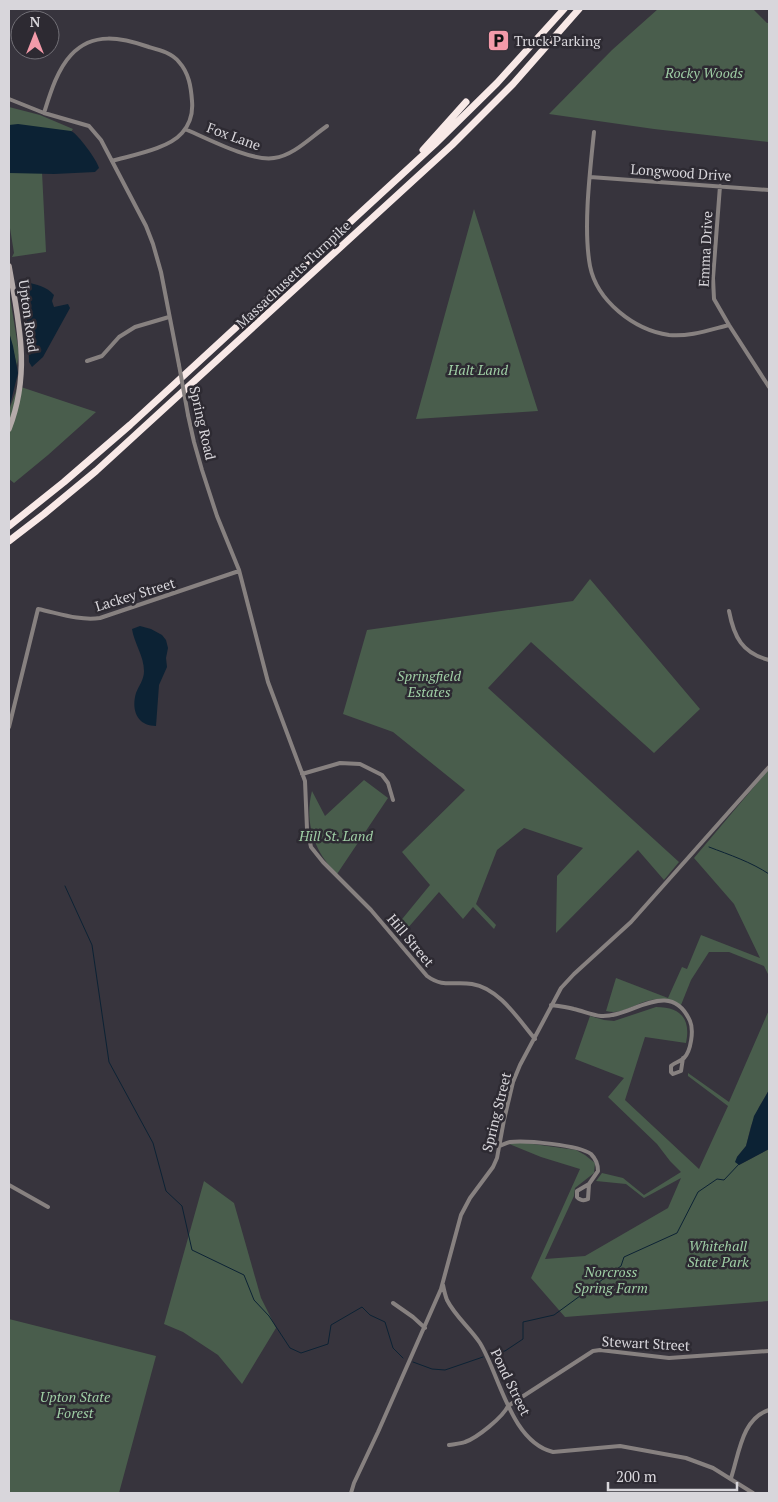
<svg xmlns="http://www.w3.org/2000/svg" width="778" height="1502" viewBox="0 0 778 1502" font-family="'PT Serif',serif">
  <rect width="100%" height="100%" fill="#37343d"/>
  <path fill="#495d4c" d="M658,9h95l14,14h2v119l-115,-13 -105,-15 63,-64z
    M9,107l31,8 33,14 -31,43 4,80 -34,5 2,-4 -5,-31z
    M474,209l64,202 -122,8z
    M9,291l10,62 -2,13 -8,-34z
    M18,386l78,26 -48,43 -34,28 -5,-4v-69z
    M590,579l110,130 -46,44 -123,-111 -43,46 191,174 -15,18 -26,-30 -82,83 1,-57 26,-28 -59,-20 -27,22 -21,54 20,21 -2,4 -21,-22 -10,12 -24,-27 -39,45 -6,-8 36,-44 -28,-33 63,-62 -72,-58 -50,-18 24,-84 206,-29z
    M769,769v207l-5,-10 -35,-14h-20l-18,28 -10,25c-37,-18 -50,13 -75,6l10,-33 52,20 14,-31 5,2 14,-34 59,23 -26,-54 -40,-46z
    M364,780l24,18 -51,76c-23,-22 -33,-52 -25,-83l13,25z
    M656,1007c25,0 35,12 30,36l-41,-6 -20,63 74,69 29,-63 -40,-30v-3l41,29 40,-92v80l-10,17 -8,19 -5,20 -9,11 2,8 30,-16v152l-204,16 -34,-39 49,-109 -39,-12 -34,-14 5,-2 64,9 9,5 10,8 -1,10 -19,15 -1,8 -29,63 40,-3 83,-48 13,-30 -37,20 -18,-14 -30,-3 6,-8 21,5 21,17 37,-23 -11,-11 -13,-17 -49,-47 16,-19 -49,-19 15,-43 14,4 10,1z
    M204,1181l30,22 27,95 15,30 -34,56 -24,-29 -35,-23 -19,-8z
    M9,1319l147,37 -37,137h-110z"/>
  <path fill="#0c2234" d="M18,124l53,7c7,3 26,29 28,37l-4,4 -41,2 -45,-1v-48z
    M26,282c11,3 20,4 28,13l-2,6 2,6 14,-3 2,4 -27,49 -11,10 -3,-5 -1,-38 -7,-27 -1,-9z
    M9,332l4,14 5,27 -9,36z
    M140,626l11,3 11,6 4,5 2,8 -2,10 1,9 -8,18 -3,41c-19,0 -25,-16 -20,-33 3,-8 8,-13 8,-22 0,-15 -10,-28 -12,-42z
    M769,1090v59l-30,16 -4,-3 2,-5 9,-11 8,-30z"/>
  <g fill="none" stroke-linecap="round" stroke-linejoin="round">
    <path stroke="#0c2234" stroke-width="1" d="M28,9h9
      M709,847c21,8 42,15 60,27
      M65,886l27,59 17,117 44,81 13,48 16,15 10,44 52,25 10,25 15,16 21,32 11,5 27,-9 3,-19 31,-18 8,8 15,7 8,26 10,10
      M492,1353l13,-2 18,-12v-17l31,-7 67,-49 3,-9 53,-24 21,-41 19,-13 7,1 16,-17
      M413,1362l19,7 13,1 38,-13"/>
    <path stroke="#878180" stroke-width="4" d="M9,99l35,14 45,13 12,14 45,86 7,18 8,28 18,93
      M44,113c6,-19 13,-43 27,-58 22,-24 51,-17 78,-8 11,3 23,6 30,15 10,11 12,25 13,39 1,11 -2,23 -10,32 -14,16 -49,22 -70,28
      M185,129c21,9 67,33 89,29 19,-2 37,-21 53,-32
      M594,132c-4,39 -11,96 -4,134 7,35 44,64 79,69 20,2 40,-5 60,-10
      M590,177l179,13
      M720,186l-7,92 1,21 15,26 40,62
      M87,361l15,-5 17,-19 16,-10 34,-10
      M188,415l6,27 8,28 15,46 22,54 29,112 37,99 2,48 4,18 12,15 48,48 56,66c16,12 27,5 45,8 27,4 47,36 63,55
      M729,611c5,26 13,42 40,49
      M9,727l29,-118c20,4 41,12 62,9l139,-47
      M302,774l38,-11 20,1 22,11 6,8 5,17
      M551,1005c8,1 16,2 23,4 9,2 18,6 27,7 30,2 69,-39 89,5 4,9 1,30 -6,37 -4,4 -9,4 -13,8v6l2,2 8,-3 2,-13
      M499,1146c3,-1 7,-3 11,-4 15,-2 69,3 81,12 5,5 7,10 7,17l-9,13 -12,7v6c4,4 7,4 11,2l1,-15
      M9,1185l39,22
      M443,1285c1,5 2,10 4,15 8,16 23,28 33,43 20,33 31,99 73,109l67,-6 66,12 27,10 40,25
      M393,1303l20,14 12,11
      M449,1445c5,-1 11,-1 16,-3 12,-4 38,-25 43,-36l85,-55 7,-1 69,8 100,-7
      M731,1478c8,-24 11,-60 38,-68
      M351,1493l3,-10 24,-51 63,-143 20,-74 9,-17 23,-31 4,-9 7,-38 9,-38 7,-17 41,-77 13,-14 57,-52 138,-155"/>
    <path stroke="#b5abaa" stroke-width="5.5" d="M9,266c10,57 22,107 0,163"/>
    <path stroke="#f8e9e7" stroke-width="7" d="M423,150l43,-48
      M9,526l55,-44 66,-57 305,-281 62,-61 67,-74
      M9,541l35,-27 52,-43 356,-326 61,-61 66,-75"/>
    <path stroke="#878180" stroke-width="4" d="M179,365l9,50"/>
  </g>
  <defs>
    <symbol id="parking-square" viewBox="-11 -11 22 22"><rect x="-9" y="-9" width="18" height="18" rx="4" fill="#f39aa9" stroke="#2d2a32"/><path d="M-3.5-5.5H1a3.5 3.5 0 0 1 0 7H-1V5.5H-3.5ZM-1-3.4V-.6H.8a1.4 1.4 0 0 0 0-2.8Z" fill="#111"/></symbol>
  </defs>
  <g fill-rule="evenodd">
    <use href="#parking-square" x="486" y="28" width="25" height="25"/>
  </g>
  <g text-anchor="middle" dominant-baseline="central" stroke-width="5" stroke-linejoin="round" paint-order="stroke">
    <g font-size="14" fill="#d8d6db" stroke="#2d2a32" text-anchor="start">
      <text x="514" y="40">Truck Parking</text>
    </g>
    <g font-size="14" font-style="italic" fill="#9fcea5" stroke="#2d2a32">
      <text x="704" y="72">Rocky Woods</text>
      <text x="478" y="369">Halt Land</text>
      <text x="429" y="675">Springfield<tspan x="429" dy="16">Estates</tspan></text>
      <text x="336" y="835">Hill St. Land</text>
      <text x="718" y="1245">Whitehall<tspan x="718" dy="16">State Park</tspan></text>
      <text x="611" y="1271">Norcross<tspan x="611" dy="16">Spring Farm</tspan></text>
      <text x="75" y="1396">Upton State<tspan x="75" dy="16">Forest</tspan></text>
    </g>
    <g font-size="14" fill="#d8d6db" stroke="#2d2a32">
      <text transform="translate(234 136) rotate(20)">Fox Lane</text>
      <text transform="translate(681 172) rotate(4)">Longwood Drive</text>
      <text transform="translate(705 249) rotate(-87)">Emma Drive</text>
      <text transform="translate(293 274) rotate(-43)">Massachusetts Turnpike</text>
      <text transform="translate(29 316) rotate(82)">Upton Road</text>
      <text transform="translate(203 423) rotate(77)">Spring Road</text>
      <text transform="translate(135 594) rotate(-17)">Lackey Street</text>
      <text transform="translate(411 940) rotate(50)">Hill Street</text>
      <text transform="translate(496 1112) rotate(-76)">Spring Street</text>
      <text transform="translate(646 1343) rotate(3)">Stewart Street</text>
      <text transform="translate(511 1382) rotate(64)">Pond Street</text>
    </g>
  </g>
  <rect width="778" height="1502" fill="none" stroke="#d8d6db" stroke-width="20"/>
  <g transform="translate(35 35)"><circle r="24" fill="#2d2a32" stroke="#716f76"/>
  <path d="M0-4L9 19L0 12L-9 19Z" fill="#f39aa9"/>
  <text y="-8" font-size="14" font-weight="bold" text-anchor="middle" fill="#d8d6db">N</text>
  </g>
  <path d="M608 1482v8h129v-8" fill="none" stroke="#d8d6db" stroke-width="2.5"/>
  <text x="616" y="1482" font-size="15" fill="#d8d6db" stroke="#2d2a32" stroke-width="4" paint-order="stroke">200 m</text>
</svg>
